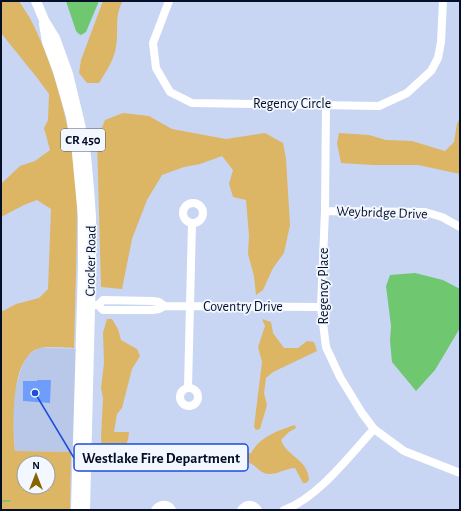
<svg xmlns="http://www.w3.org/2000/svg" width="461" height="511" viewBox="0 0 461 511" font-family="'Alegreya Sans',sans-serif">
  <rect width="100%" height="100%" fill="#c8d6f4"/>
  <path fill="#b9c8e8" d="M39,348l38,1 -2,103 -60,-1 -2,-38 2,-24 10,-31z"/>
  <path fill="#dcb565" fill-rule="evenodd" d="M1,1h18c4,7 9,13 13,21 26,52 44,126 45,184 0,47 -2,95 -3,142 -9,0 -26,-2 -34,0 -31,8 -27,79 -25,103l56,1 -1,58h-69v-200l2,1 13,-7 23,-6 9,-9 3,-80 -14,-9 -13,5 -23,12v-33l19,-18 15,-5 15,-11 -6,-22 4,-8 1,-26 -11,-15 -37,-46zM24,463h24v24h-24z
    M103,1h20c-9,14 -4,30 -7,46 -2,13 -10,25 -17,36h-12l-8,-10 2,-13z
    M123,113l26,3 23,13 54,10 39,-6 18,10 3,16 4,66 -6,28 -11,15 -10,22 -7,5 -2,-19 -6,-22 1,-18 -3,-36 -13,-3 -4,-13 4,-14 -11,-14 -22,8 -16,3 -22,8 -15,25 -15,39 -10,50 -21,-2 -4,-147 8,-20z
    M460,117v57l-42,-9h-45l-32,-2 -4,-20 2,-10 30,2 17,5 26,1 33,10 9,-9 3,-18z
    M107,319h5l6,10 3,11 16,9 3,7 -8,13 -10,39 -5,6 -3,18h15l-1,8 -5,11 -15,5 -6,-5 -1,-14 2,-39 -2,-10 3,-25 -1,-30z
    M262,319l9,3 2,11 11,15h14l9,-7 7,1 3,9 -44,21 -7,6 -2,15 3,12 -7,24 -4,1 -2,-3 8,-65 -4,-15 7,-21z
    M295,425l1,3 -7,4 -8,8c6,17 27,19 28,40l-3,3h-3l-8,-15c-9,0 -18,7 -28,6 -10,-2 -15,-17 -28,-10l-5,-2 -91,-2 1,-3 107,-4c10,-17 26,-22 44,-28z"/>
  <path fill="#6fc76f" d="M66,1h33l-13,31 -5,3 -2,-1 -3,-3z
    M415,273l28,7 17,9v39l-25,42 -19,21 -24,-29 -2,-21 1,-15 -5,-40 4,-11z"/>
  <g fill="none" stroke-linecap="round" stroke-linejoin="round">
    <path stroke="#6fc76f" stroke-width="1.5" d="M1,501h9"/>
  </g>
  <path fill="#6f9dfc" d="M37,380h14l-1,23 -27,-2v-20h14z"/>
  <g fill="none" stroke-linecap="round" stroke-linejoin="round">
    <path stroke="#fff" stroke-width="8" d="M169,1l-16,42 3,25 14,24 22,11 187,3 28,-13 24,-22 7,-13 3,-16 2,-41
      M326,104l-1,107 -4,96 5,40 14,30 22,36 12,16 30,22 56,22
      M183 213a10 10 0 1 1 20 0a10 10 0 1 1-20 0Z
      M325,211l100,1 17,5 18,10
      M84,305h14l5,5h50l6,-1 6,-3 156,1
      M98,305l5,-5 50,1 6,1 6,4
      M188,387l4,-164
      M180 397a9 9 0 1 1 18 0a9 9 0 1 1-18 0Z
      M155,510c5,-7 13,-7 17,0
      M241,510c5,-7 12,-7 17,0
      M284,510c34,-12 66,-55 90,-81"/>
    <path stroke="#fff" stroke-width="10" d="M36,1l8,19 11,18 13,36 12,50 6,32 3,33 2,28v50l-6,243
      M44,24l3,18 11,29 13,45 6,37 6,64v51l-7,242"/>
  </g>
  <g text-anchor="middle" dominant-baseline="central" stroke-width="3.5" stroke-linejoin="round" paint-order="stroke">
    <rect fill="#f3f7ff" stroke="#4c5568" stroke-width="1" x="61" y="129" width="44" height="22" rx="3"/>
    <g font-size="13" font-weight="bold" fill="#050f28">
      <text x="83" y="140">CR 450</text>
    </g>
    <g font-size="14" fill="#050f28" stroke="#f3f7ff">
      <text x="292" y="104">Regency Circle</text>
      <text transform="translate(382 213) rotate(2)">Weybridge Drive</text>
      <text transform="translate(91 261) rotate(-89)">Crocker Road</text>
      <text transform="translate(324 286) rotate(-90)">Regency Place</text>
      <text x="243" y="307">Coventry Drive</text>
    </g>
  </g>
  <path fill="none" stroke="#1d4ed8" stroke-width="1.5" d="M35 393L74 458"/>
  <circle fill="#1d4ed8" stroke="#f3f7ff" stroke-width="1.5" cx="35" cy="393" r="4"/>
  <rect fill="#f3f7ff" stroke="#1d4ed8" stroke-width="1.5" x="74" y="444" width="174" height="27" rx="4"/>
  <g font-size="15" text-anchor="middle" font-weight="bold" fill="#050f28">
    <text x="161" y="463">Westlake Fire Department</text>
  </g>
  <rect width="461" height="511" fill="none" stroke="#050f28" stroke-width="4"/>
  <g transform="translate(36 475)"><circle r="19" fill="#f3f7ff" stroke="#949aa9"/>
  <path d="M0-3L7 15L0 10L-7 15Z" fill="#886400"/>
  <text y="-6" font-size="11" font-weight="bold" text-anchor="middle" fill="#050f28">N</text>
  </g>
</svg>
